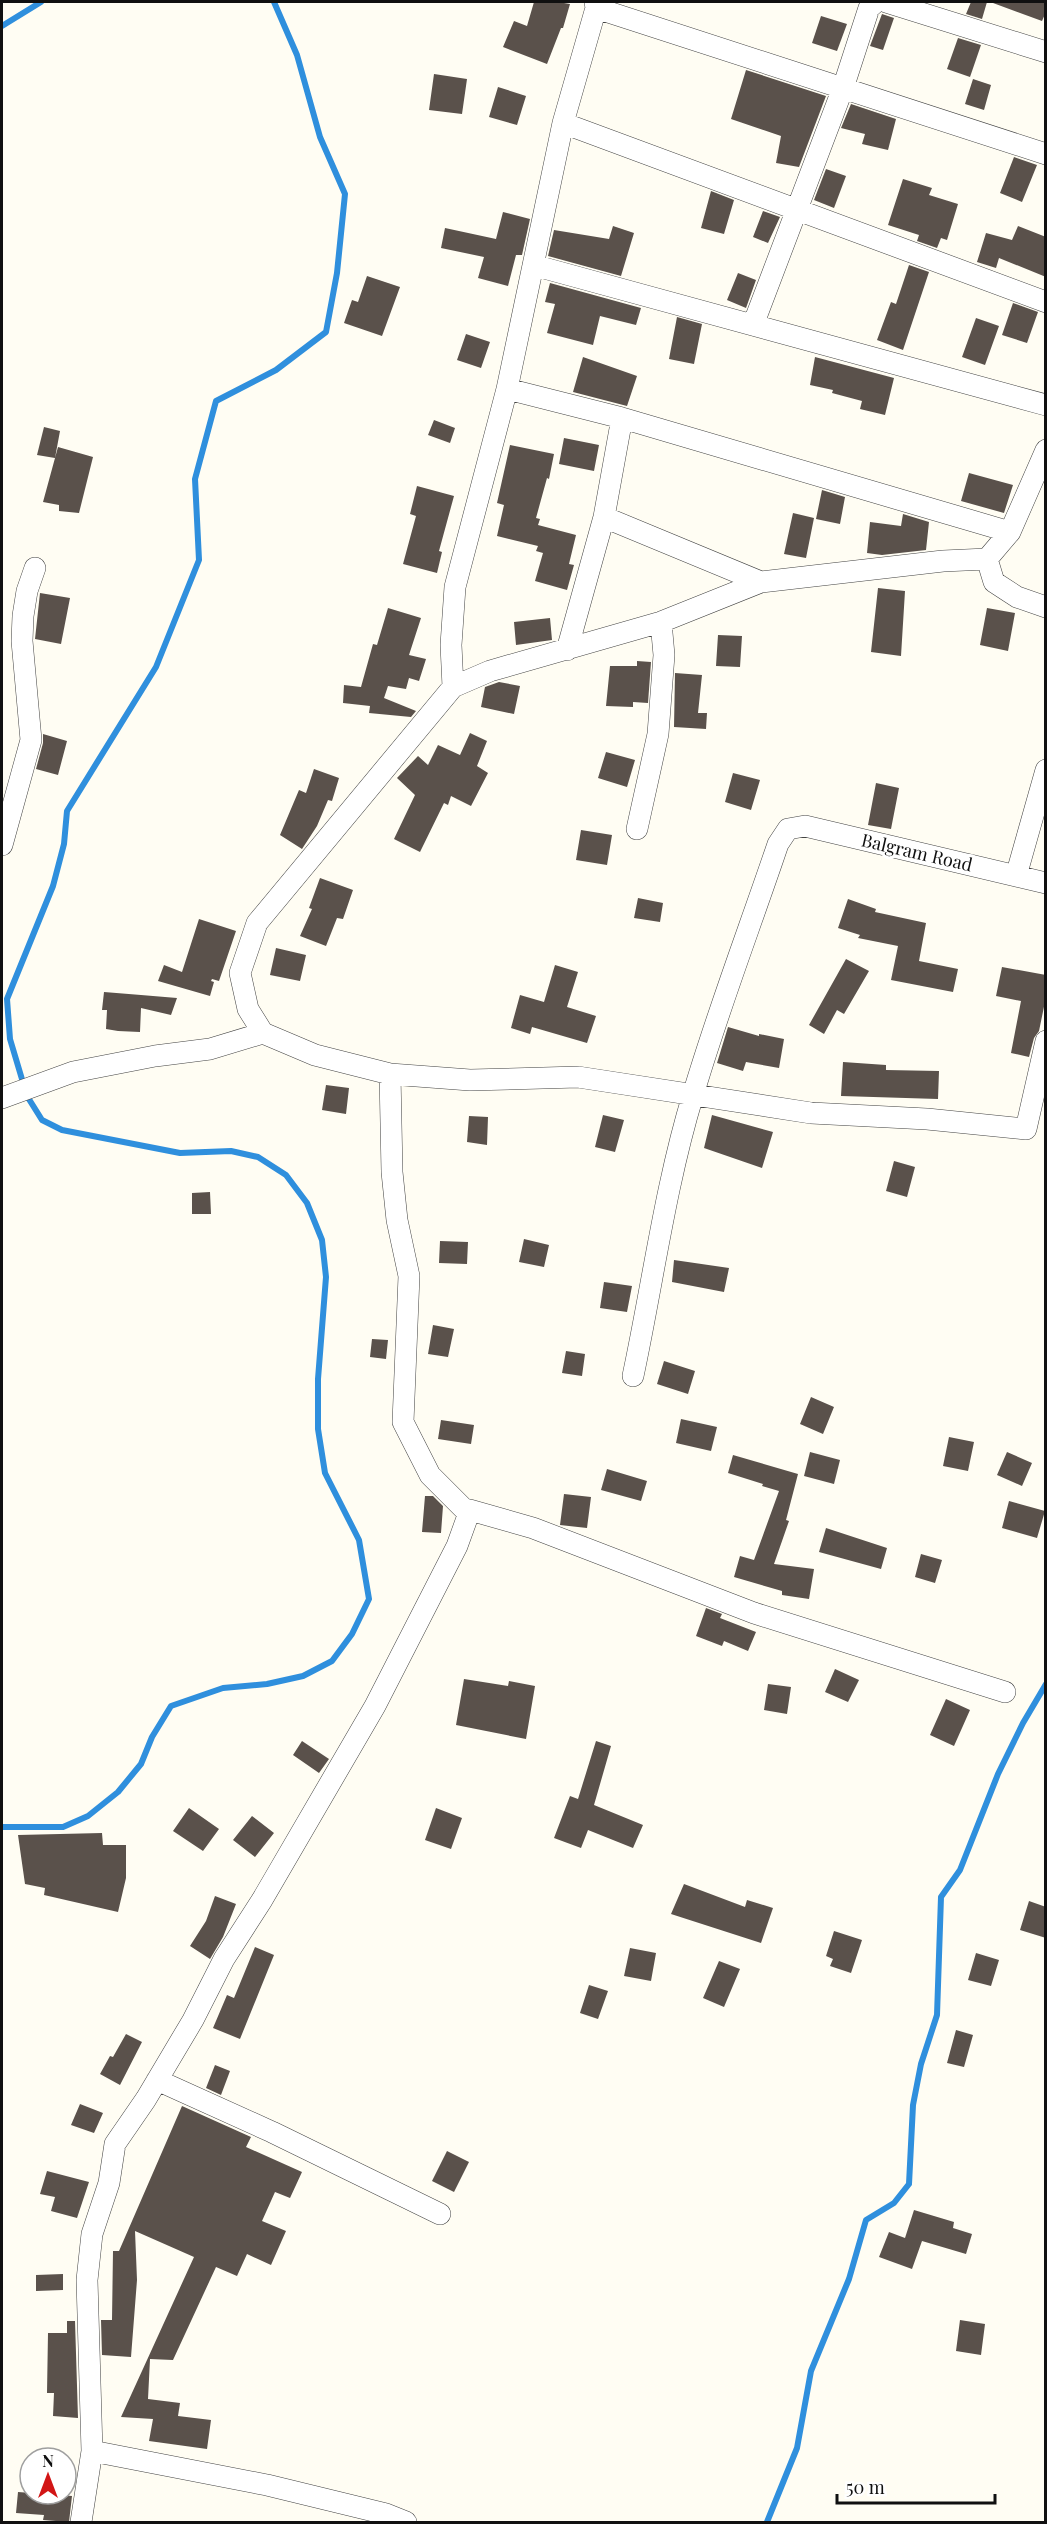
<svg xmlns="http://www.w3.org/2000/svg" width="1047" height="2524" viewBox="0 0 1047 2524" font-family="'Playfair Display',serif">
  <rect width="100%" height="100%" fill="#fffdf3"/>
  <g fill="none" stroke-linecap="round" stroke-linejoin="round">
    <path stroke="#2f8fdd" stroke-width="6" d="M2,26l39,-24
      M2,1827h61l25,-11 30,-24 23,-28 11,-27 19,-31 52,-18 44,-4 36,-8 29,-15 20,-27 17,-35 -10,-59 -34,-67 -7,-44v-50l8,-102 -4,-37 -15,-37 -21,-28 -28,-18 -27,-6 -51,2 -118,-23 -20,-10 -15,-24 -17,-57 -3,-40 46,-113 11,-42 3,-33 89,-144 43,-107 -4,-81 21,-78 60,-31 50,-38 11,-59 8,-79 -25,-57 -23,-82 -23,-53
      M767,2522l30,-74 14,-77 38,-92 17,-59 28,-17 15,-19 4,-79 8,-41 16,-49 4,-118 19,-27 38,-96 25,-51 23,-39"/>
  </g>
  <path fill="#5a514b" d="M534,2h24l12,2 -7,24h-2l-14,36 -44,-17 11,-26 13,5z
    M971,2h16l-5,17 -16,-5z
    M994,2h52v10l-4,9 -49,-18z
    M882,14l12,4 -11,32 -13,-4z
    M821,16l26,8 -10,27 -25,-8z
    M958,38l23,7 -11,32 -23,-8z
    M746,70l80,26 -27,71 -23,-4 5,-27 -50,-17z
    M434,74l33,5 -5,35 -33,-4z
    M973,79l18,6 -7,25 -19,-6z
    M498,87l28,9 -9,29 -28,-8z
    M851,104l45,15 -8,31 -26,-6 3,-10 -24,-6z
    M1014,157l23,8 -15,37 -22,-9z
    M826,169l20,7 -12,32 -20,-8z
    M903,179l29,9 -3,7 29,9 -11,36 -6,-2 -4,10 -20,-7 2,-6 -31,-10z
    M711,191l23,9 -10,34 -23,-6z
    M763,211l17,6 -12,26 -15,-6z
    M503,212l27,7 -8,36h-6l-8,31 -30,-8 6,-21 -43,-9 4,-20 51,11z
    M613,226l21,7 -13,43 -73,-20 6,-26 55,9z
    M1018,226l28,11v40l-47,-19 -3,10 -19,-6 9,-29 26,7z
    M909,265l20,7 -26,78 -26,-10 14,-38 5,2z
    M738,273l18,7 -10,28 -19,-8z
    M367,276l33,11 -18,49 -38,-13 8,-23 6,2z
    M550,283l91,25 -5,17 -36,-9 -7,29 -46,-12 8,-29 -10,-2z
    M1013,303l25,9 -11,31 -25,-8z
    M677,317l25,7 -8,40 -25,-5z
    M976,318l23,8 -14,39 -23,-8z
    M466,334l24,8 -9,26 -24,-8z
    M583,357l54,19 -10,30 -54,-14z
    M815,357l79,21 -9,37 -25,-6 2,-8 -30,-8 1,-3 -23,-5z
    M434,420l21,8 -5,15 -22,-8z
    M44,427l16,4 -5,27 -18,-3z
    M564,438l35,7 -5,26 -35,-7z
    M510,445l44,9 -5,25 -2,-1 -11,40 4,1 -2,6 38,10 -7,29 5,1 -7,25 -32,-9 8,-28 -7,-2 2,-5 -41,-10 7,-31 -7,-2z
    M58,447l35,10 -14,56 -20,-2v-6l-16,-3z
    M969,473l44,12 -9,28 -43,-12z
    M417,486l37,10 -15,55 3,1 -5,21 -34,-9 13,-48 -6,-2z
    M822,490l23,7 -5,27 -24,-5z
    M793,513l21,5 -8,40 -22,-4z
    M903,514l26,8 -3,28 -44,5 -15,-2 3,-31 31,4z
    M878,588l27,3 -4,65 -30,-4z
    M40,593l30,5 -9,46 -26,-5z
    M388,608l33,10 -12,37 17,4 -7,22 -10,-3 -3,11 -18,-3 -4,12 32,13 -5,6 -42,-4 1,-7 -27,-3 1,-18 17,2 12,-43 4,1z
    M987,608l28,5 -7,38 -28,-6z
    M550,618l2,22 -36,5 -2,-23z
    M718,635l24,1 -2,31 -24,-1z
    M637,661l14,1 -3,41 -15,-1v5l-27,-1 4,-40h27z
    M675,673l27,2 -4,38h9l-1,16 -32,-2z
    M499,682l21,4 -6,28 -33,-7 4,-20z
    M470,733l17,8 -10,25 11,7 -17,33 -20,-10 -3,9 -4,-2 -24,49 -26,-13 21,-44 -18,-17 21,-22 10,9 10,-20 22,10z
    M43,734l24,7 -9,34 -22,-6 7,-26z
    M606,752l29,8 -8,27 -29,-9z
    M314,769l25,9 -7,23 -4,-1 -11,26 -15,23 -22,-14 19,-45 7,3z
    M733,773l27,7 -9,30 -26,-8z
    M876,783l23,5 -8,41 -23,-4z
    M581,830l31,5 -5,30 -31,-5z
    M320,878l33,12 -10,29 -6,-1 -11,28 -26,-10 12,-27 -3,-1z
    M638,898l25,5 -3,19 -26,-4z
    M848,899l28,10 -1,3 51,11 -7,38 39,8 -5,23 -62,-12 7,-34 -40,-8 2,-3 -22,-7z
    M199,919l37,12 -17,50 -7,-2 -1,2 3,1 -4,14 -52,-15 6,-16 18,7z
    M276,948l30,7 -6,26 -30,-6z
    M846,959l23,12 -25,43 -7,-4 -13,24 -15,-9z
    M555,965l23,7 -11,35 29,9 -9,27 -55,-16 -2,7 -19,-6 9,-33 24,7z
    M1002,967l44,8v22l-7,34 -5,7 -5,19 -18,-4 10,-52 -25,-5z
    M104,992l37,3 36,3 -6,17 -30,-7 -1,24 -22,-1 -12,-2 1,-19h-5z
    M728,1027l31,9v-2l25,5 -5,29 -33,-6 -3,9 -26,-8z
    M843,1062l43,3v5l53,1 -1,28 -97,-3z
    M326,1085l23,3 -3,26 -24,-4z
    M603,1115l21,5 -9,32 -20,-5z
    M712,1115l61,17 -11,36 -58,-20z
    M469,1116l19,1 -1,28 -20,-3z
    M894,1161l21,6 -8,30 -21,-6z
    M210,1192l1,22h-19v-21z
    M524,1239l25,6 -5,22 -25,-5z
    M440,1241l28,1 -1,22 -28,-1z
    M674,1260l55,8 -5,24 -52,-10z
    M604,1282l28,4 -5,26 -27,-4z
    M433,1325l21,4 -6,28 -20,-3z
    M372,1339l16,1 -2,19 -16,-2z
    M566,1351l19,3 -3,22 -20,-3z
    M664,1361l31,10 -7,23 -31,-10z
    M811,1397l23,10 -11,27 -23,-10z
    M681,1419l36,8 -6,24 -35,-8z
    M441,1420l33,5 -3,19 -33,-5z
    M949,1437l25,5 -6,29 -25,-5z
    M810,1452l30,8 -6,24 -30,-8z
    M1007,1452l25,11 -10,23 -25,-11z
    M733,1455l65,19 -12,46 3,1 -15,43 40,5 -5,30 -27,-4v-4l-48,-14 6,-21 14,4 25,-69 -17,-5 1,-2 -35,-11z
    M607,1469l40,12 -6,20 -40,-11z
    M564,1494l27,3 -4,31 -27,-3z
    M425,1496h8l10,10 -2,27 -19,-1z
    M1009,1501l36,10 -8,27 -35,-10z
    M826,1528l61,20 -6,21 -62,-17z
    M921,1554l21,6 -7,23 -20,-6z
    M706,1608l16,6 -2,4 36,14 -8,19 -24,-10 -2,5 -26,-10z
    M835,1669l24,11 -11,22 -23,-10z
    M464,1679l44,7 1,-5 26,5 -9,53 -70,-14z
    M768,1684l23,3 -4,27 -23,-4z
    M946,1699l24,11 -16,36 -24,-11z
    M302,1741l27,18 -10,14 -26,-18z
    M596,1741l15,5 -17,59 49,20 -10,23 -45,-18 -7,18 -27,-10 16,-42 8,3z
    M189,1808l30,21 -16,22 -30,-20z
    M436,1808l26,10 -11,31 -26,-9z
    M252,1816l22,17 -19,24 -22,-17z
    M102,1833l1,12h23v33l-8,34 -74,-17 1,-7 -20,-4 -7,-49z
    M684,1884l61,23 2,-7 26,8 -12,35 -90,-29z
    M215,1896l21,8 -13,33 -13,22 -20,-13 16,-25z
    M1029,1901l17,6v31l-26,-8z
    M834,1931l28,9 -11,33 -21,-7 3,-7 -7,-3z
    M255,1947l19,8 -34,84 -27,-11 14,-33 7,3z
    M630,1948l26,5 -5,28 -27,-5z
    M976,1953l23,7 -8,26 -23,-6z
    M719,1961l21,8 -16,38 -21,-9z
    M589,1985l19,6 -10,28 -18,-6z
    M956,2030l17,5 -9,32 -17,-4z
    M126,2034l16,8 -22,43 -20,-11 10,-18 3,1z
    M215,2065l15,6 -9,24 -15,-7z
    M80,2104l23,9 -9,20 -23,-8z
    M182,2106l69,31 -5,10 56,25 -12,26 -15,-6 -13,29 24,10 -15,34 -24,-11 -10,22 -21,-9 -43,93 -23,-1 -2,40 32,4 -2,13 33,4 -4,29 -58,-8 4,-22 -32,-2 73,-160 -59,-26 2,49 -6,77 -29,-2 -1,-35h11l1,-69h6z
    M447,2151l22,11 -15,30 -22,-11z
    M47,2171l42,11 -12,36 -26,-7 4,-14 -15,-3z
    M914,2210l40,12 -1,6 19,6 -6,20 -44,-13 -10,28 -33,-12 10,-25 16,6z
    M63,2274v16l-27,1v-16z
    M960,2320l25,4 -4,31 -25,-4z
    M67,2321h8l3,97 -25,-2 1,-23h-7l1,-60h19z
    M18,2492l54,4 -3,26 -26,-2 1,-5 -28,-2z"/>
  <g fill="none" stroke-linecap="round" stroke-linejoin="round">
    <defs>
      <path id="minor" d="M886,2l160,50
        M596,8l450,146
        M563,123l483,179
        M533,265l513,140
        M753,325l90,-237 26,-80 7,-6
        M507,389l115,29 388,114
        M1046,450l-36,82 -23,27 -44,2 -182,21 -100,40 -171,49 -37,16 -196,236 -17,50 8,36 15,24 52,22 75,19 80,6 108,-3 233,36 116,6 99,10 20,-88
        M604,517l18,-99
        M987,559l7,23 23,15 29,10
        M567,650l37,-133 157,65
        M453,687l-2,-42 4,-58 52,-198 56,-266 33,-115 -1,-6
        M637,829l21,-95 6,-79 -3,-33
        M2,845l29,-105 -9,-99 1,-25 4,-25 8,-23
        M1016,876l30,-106
        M390,1074l2,98 5,48 12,56 -6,146 27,53 38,38
        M2,1098l71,-26 82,-16 55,-7 53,-16
        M633,1376c20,-94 32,-189 60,-281 25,-85 57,-168 85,-251l10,-15 17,-3 241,57
        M157,2080l115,52 168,82
        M92,2451l-5,-171 5,-46 17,-51 6,-39 31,-45 47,-79 31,-61 38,-59 113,-194 82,-160 13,-36 63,18 221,85 251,79
        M81,2522l11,-71 175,34 119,29 20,8"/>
    </defs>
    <use href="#minor" stroke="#434343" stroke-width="22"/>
    <use href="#minor" stroke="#fff" stroke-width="21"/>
  </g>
  <g text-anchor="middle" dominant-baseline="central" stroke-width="6" stroke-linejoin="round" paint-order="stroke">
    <g font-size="18" fill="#101010" stroke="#fff">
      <text transform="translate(917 852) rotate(13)">Balgram Road</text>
    </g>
  </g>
  <rect width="1047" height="2524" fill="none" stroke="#101010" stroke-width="6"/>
  <g transform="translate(48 2476)"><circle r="28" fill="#ffffff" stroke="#9f9f9f" stroke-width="1.5"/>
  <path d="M0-4.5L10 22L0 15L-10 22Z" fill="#d21616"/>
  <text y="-9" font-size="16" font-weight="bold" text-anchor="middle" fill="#101010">N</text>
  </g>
  <path d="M837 2494v9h158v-9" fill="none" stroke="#101010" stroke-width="3"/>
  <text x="846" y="2494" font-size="18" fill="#101010" stroke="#ffffff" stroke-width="4.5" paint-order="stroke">50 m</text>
</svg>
